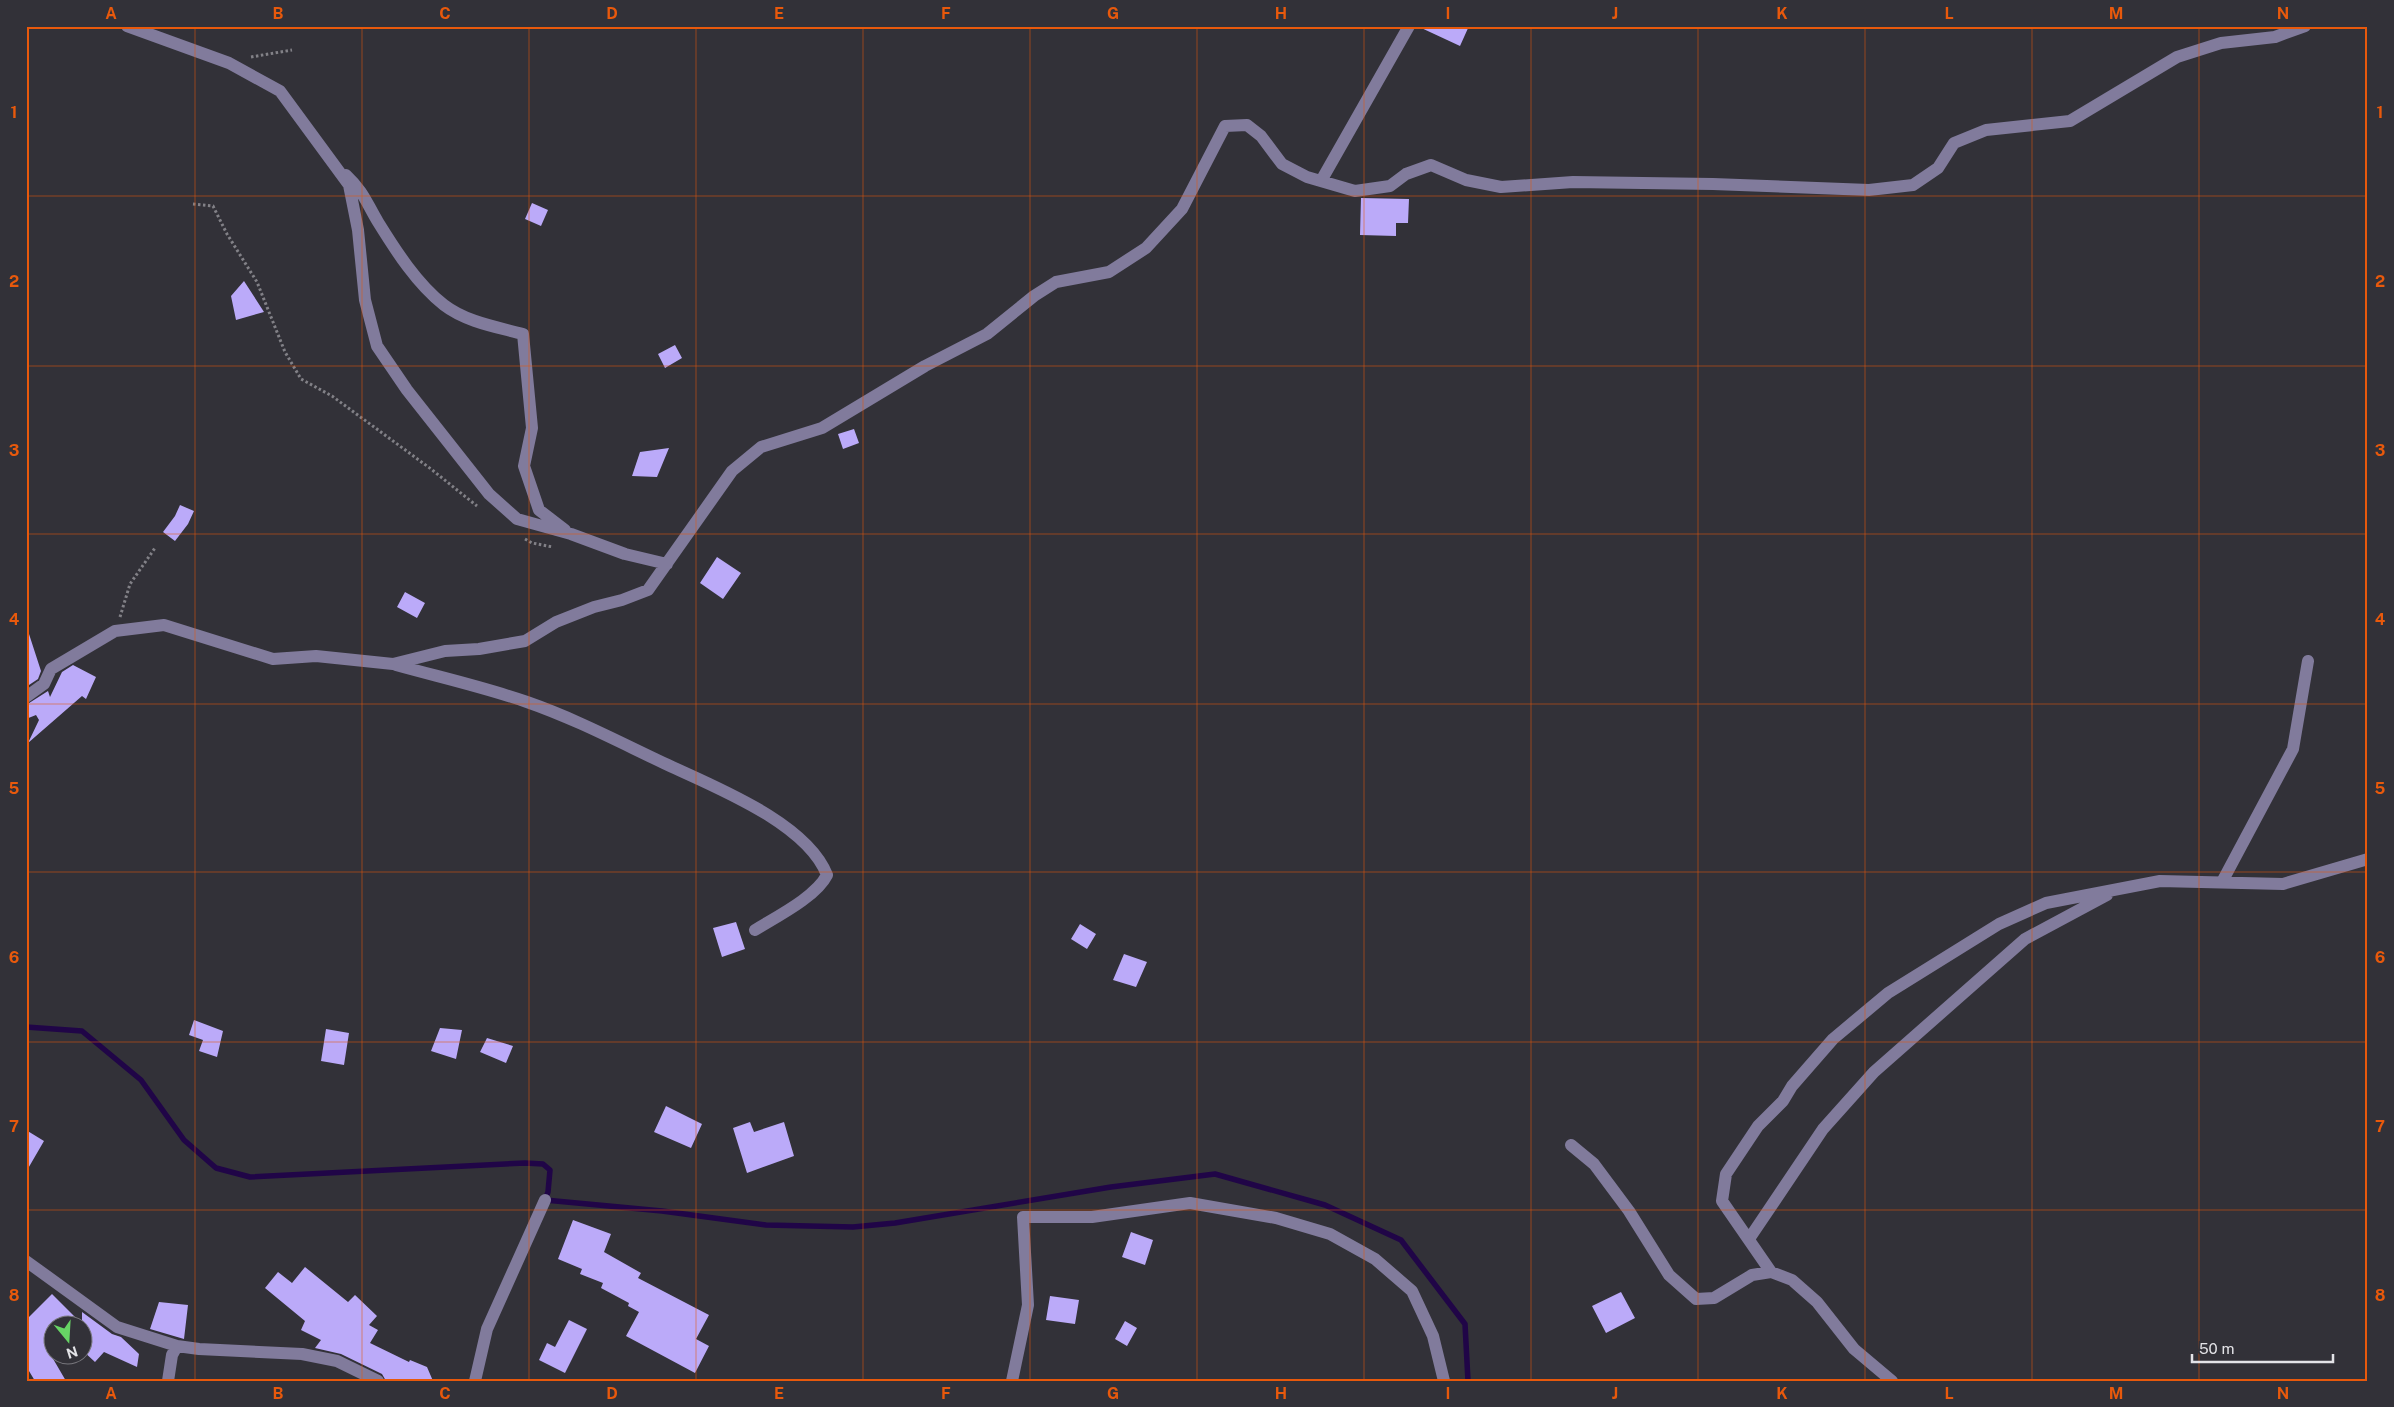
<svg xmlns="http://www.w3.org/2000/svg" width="2394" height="1407" viewBox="0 0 2394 1407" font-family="'Public Sans',sans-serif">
  <rect width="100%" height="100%" fill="#323138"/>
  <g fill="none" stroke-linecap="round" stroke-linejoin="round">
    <path stroke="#200547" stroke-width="5.5" d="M26,1027l56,4 59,49 43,60 32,28 34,9 275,-14 18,1 7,6 -2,22 -3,8 117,11 104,14 87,2 42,-4 216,-36 104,-13 110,31 76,35 64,84 3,57"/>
  </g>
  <path fill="#bbaaf9" d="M1417,26h52l-9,20z
    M1361,198l48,1 -1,24h-12v13l-36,-1z
    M532,203l16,7 -7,16 -16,-7z
    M244,281l20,31 -28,8 -5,-24z
    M675,345l7,13 -17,10 -7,-14z
    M854,429l5,14 -16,6 -5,-15z
    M669,448l-12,29 -25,-1 8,-24z
    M180,505l14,6 -6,13 -13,17 -12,-9 12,-16z
    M717,557l24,16 -18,26 -23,-16z
    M405,592l20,11 -8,15 -20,-11z
    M29,634l12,37 -3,8 -12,8v-52z
    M73,665l23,12 -10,22 -4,-3 -54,47 11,-23 -3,-5 -10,4v-14l22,-14 2,6 12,-25z
    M736,922l9,27 -23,8 -9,-29z
    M1080,924l16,10 -9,15 -16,-10z
    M1124,954l23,8 -11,25 -23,-7z
    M194,1020l29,11 -6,26 -18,-6 4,-11 -14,-5z
    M440,1028l22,2 -6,29 -25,-8z
    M326,1029l23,4 -5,32 -23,-4z
    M487,1038l26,8 -7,17 -26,-11z
    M666,1106l36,18 -11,24 -37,-16z
    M750,1122l4,10 30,-10 10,34 -47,17 -14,-45z
    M26,1130l18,11 -18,31z
    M573,1220l38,14 -7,18 37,21 -3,5 71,37 -13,24 13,7 -14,27 -69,-37 13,-24 -11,-6 1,-3 -28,-15 2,-5 -23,-9 2,-5 -24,-10z
    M1131,1232l22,8 -8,25 -23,-8z
    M305,1267l43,35 7,-7 22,21 -8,9 9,5 -8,13 39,19 1,-2 17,7 6,14h-47l-4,-7 -41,-20 -26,-6 6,-8 -20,-10 4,-9 -40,-33 13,-16 14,11z
    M1621,1292l14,26 -29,15 -14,-27z
    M52,1294l30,30v-12l30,22 9,3 18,17 -2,13 -33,-15 -9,10 -13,-12v-26h-30v33l14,24h-31l-9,-15v-46z
    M1050,1296l29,4 -4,24 -29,-4z
    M159,1302l29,3 -4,34 -34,-10z
    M569,1320l18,9 -22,44 -26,-13 8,-17 8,4z
    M1125,1321l12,7 -10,18 -12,-7z"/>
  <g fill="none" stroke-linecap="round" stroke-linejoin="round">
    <path stroke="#828187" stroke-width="3" stroke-dasharray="2.5 2.5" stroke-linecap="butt" d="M251,57l41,-7
      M193,204l20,2 14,28 30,48 28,70 16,27 31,17 99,73 46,37
      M525,539l7,4 21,4
      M120,617l10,-33 25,-36"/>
    <path stroke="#817b9c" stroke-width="12" d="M127,26l102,37 51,28 69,94 9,45 7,70 12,46 30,44 82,104 28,25 54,15 54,20 42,10
      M346,175c18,17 20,27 32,47 18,29 39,62 66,83 22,17 53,22 79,29l9,94 -8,38 15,44 26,20
      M1321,181l88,-155
      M396,665c43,12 88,22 131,37 49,17 94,41 141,63 47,22 139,58 159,110 -11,22 -51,42 -72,55
      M26,697l18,-13 7,-15 64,-38 49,-6 109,34 43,-3 77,8 52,-13 34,-2 46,-8 31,-19 38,-15 28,-7 26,-10 84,-119 29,-24 61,-19 103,-62 62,-32 47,-38 22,-14 53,-10 37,-24 36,-39 43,-83 22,-1 14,11 21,28 25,13 48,14 35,-5 16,-12 25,-9 35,15 35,7 72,-5 140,2 156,6 44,-5 25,-17 16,-25 32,-13 84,-9 107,-64 44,-14 54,-6 30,-11
      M2222,882l71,-133 15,-88
      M1571,1145l23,19 35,47 40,64 27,24 18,-1 38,-23 19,-3 21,8 25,22 37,47 38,32
      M1749,1239l74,-110 51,-57 151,-133 82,-44
      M26,1261l91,66 60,19 22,3 103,5 35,7 41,20
      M1771,1272l-49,-71 4,-27 32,-48 25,-25 9,-15 41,-47 55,-46 111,-69 47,-21 114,-22 123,3 85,-25
      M168,1381l4,-26 5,-9
      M475,1381l12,-52 58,-129
      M1012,1381l16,-76 -5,-88h69l98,-14 86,15 54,16 45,25 37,32 21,45 11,45"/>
  </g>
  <path fill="none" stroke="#e8590c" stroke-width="1" stroke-opacity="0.55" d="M195,26v1355M362,26v1355M529,26v1355M696,26v1355M863,26v1355M1030,26v1355M1197,26v1355M1364,26v1355M1531,26v1355M1698,26v1355M1865,26v1355M2032,26v1355M2199,26v1355M26,196h2342M26,366h2342M26,534h2342M26,704h2342M26,872h2342M26,1042h2342M26,1210h2342"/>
  <rect width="2394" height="1407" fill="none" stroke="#323138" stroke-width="55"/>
  <g transform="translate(68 1340) rotate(162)"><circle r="24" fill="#323138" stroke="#79787e"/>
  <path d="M0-4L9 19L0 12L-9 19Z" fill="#67d465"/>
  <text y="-8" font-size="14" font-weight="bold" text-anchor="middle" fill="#e3e3e7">N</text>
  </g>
  <path d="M2192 1354v8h141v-8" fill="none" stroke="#e3e3e7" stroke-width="2.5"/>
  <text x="2199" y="1354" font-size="15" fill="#e3e3e7" stroke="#323138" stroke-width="4" paint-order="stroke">50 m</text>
  <rect x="28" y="28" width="2338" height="1352" fill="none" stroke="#e8590c" stroke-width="2"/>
  <g font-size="16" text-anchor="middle" font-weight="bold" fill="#e8590c">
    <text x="111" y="19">A</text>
    <text x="278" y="19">B</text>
    <text x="445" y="19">C</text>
    <text x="612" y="19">D</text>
    <text x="779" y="19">E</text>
    <text x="946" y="19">F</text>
    <text x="1113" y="19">G</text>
    <text x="1281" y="19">H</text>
    <text x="1448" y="19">I</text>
    <text x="1615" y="19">J</text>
    <text x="1782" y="19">K</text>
    <text x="1949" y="19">L</text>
    <text x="2116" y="19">M</text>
    <text x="2283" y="19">N</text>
    <text x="14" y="118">1</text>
    <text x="2380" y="118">1</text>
    <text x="14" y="287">2</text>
    <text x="2380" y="287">2</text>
    <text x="14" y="456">3</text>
    <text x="2380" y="456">3</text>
    <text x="14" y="625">4</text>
    <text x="2380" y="625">4</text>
    <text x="14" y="794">5</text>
    <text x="2380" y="794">5</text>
    <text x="14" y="963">6</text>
    <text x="2380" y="963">6</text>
    <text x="14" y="1132">7</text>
    <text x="2380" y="1132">7</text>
    <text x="14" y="1301">8</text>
    <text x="2380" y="1301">8</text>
    <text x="111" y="1399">A</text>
    <text x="278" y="1399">B</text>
    <text x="445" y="1399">C</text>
    <text x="612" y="1399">D</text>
    <text x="779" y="1399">E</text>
    <text x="946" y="1399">F</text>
    <text x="1113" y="1399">G</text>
    <text x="1281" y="1399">H</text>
    <text x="1448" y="1399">I</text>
    <text x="1615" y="1399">J</text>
    <text x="1782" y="1399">K</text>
    <text x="1949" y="1399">L</text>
    <text x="2116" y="1399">M</text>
    <text x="2283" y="1399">N</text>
  </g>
</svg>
